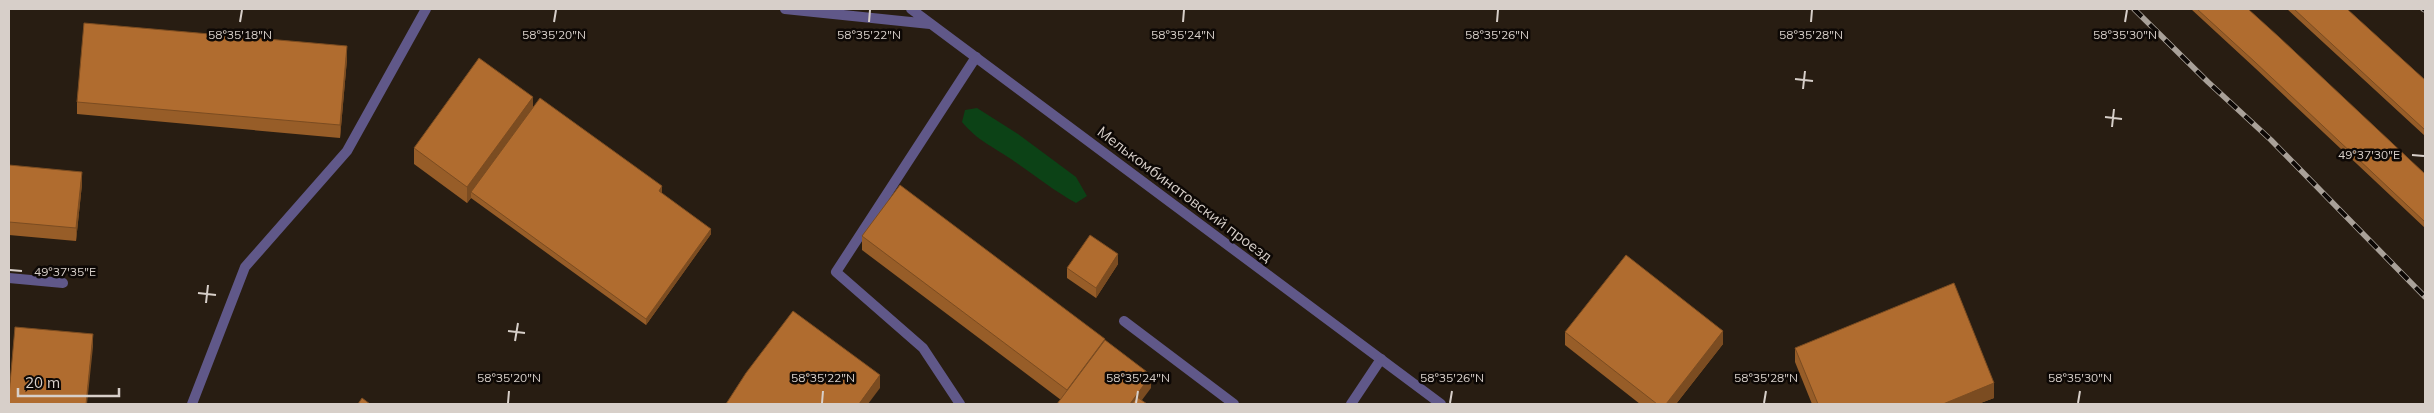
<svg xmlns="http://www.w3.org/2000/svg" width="2434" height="413" viewBox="0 0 2434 413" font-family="Mulish,sans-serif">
  <rect width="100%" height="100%" fill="#281d12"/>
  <path fill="#0c4216" d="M977,108l41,26 58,43 11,19 -11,7c-23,-13 -43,-29 -65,-44 -19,-13 -33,-18 -49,-37l3,-12z"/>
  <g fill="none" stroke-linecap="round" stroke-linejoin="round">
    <path stroke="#605889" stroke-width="10" d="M9,278l54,5
      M1124,321l110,83
      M192,404l53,-137 102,-116 79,-142
      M960,404l-37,-56 -87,-76 140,-215
      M1351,404l30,-45"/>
    <path stroke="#605889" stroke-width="10" d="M785,9l145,15
      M911,9l530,395"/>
    <defs>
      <path id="rail" d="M2134,9l74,73 63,58 154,157
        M2423,9l2,1"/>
    </defs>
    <use href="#rail" stroke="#a9a199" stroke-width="5.5"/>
    <use href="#rail" stroke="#0d0805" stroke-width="4" stroke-dasharray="11" stroke-linecap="butt"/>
  </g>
  <path fill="#975d28" d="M2191,9h57l177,165v54l-170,-160z
    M2287,9h60l78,71v56z
    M347,59l-7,79 -263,-24v-12z
    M533,107l129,85 -1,1 50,41 -65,91 -175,-127 -4,5 -53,-39v-16z
    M9,165l73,19 -6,57 -67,-6z
    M862,236l243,104 46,48 -90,12 -199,-150z
    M1118,264l-22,34 -29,-20v-10z
    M1565,332l158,12 -47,60h-36l-75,-59z
    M1795,348l199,50 -16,6h-166l-17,-42z"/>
  <path fill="#7b4c21" d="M347,46v13l-7,79v-13z
    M533,97v15l-62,80v6l-4,5v-16z
    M82,172v12l-6,57v-13z
    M662,186v6l-3,5v-6z
    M711,229v5l-65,91v-6z
    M1118,254v10l-22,34v-10z
    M1723,331v13l-47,60h-10z
    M93,334v13l-6,57h-1z
    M1105,339v14l-38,51v-14z
    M880,375v13l-12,16h-9z
    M1151,375v13l-12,16h-9z
    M1994,383v15l-16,6h-35z"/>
  <path fill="#b06c2f" stroke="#7b4c21" d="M2197,9h51l31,28 146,137v48l-170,-160z
    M2294,9h53l78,71v50z
    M84,23l263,23 -7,79 -263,-23z
    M479,58l54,39 -66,90 -53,-39z
    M540,98l122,88 -3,5 52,38 -65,90 -175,-127z
    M9,165l73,7 -6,56 -67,-6z
    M900,185l205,154 -38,51 -205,-154z
    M1090,235l28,19 -22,34 -29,-20z
    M1626,255l97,76 -57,73h-9l-92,-72z
    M1954,283l40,100 -51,21h-125l-23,-56z
    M793,311l87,64 -21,29h-133l20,-31z
    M15,327l78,7 -7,70h-77v-9z
    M1105,340l46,35 -21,29h-73z
    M1137,397l10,7h-15z
    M362,398l8,6h-12z"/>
  <path fill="none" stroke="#d7cfc9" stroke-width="2" d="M240,22l2,-12M554,22l2,-12M869,22l1,-12M1183,22l1,-12M1497,22l1,-12M1811,22l1,-12M2125,22l2,-12M1795,79l18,2M1803,89l2,-18M2105,117l17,2M2112,127l2,-18M2412,155l12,1M10,270l12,1M198,293l18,2M206,303l2,-18M508,331l17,2M515,341l3,-18M508,403l1,-12M822,403l1,-12M1136,403l2,-12M1450,403l2,-12M1764,403l2,-12M2078,403l2,-12"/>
  <g text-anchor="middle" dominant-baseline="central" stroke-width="5" stroke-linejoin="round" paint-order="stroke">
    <g font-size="15" fill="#d7cfc9" stroke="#0d0805">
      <text transform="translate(1185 194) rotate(37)">Мелькомбинатовский проезд</text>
    </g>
  </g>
  <g font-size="12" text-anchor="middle" fill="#d7cfc9" stroke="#0d0805" stroke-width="5" stroke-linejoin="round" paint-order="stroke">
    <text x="240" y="39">58°35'18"N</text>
    <text x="554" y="39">58°35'20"N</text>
    <text x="869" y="39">58°35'22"N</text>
    <text x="1183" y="39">58°35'24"N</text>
    <text x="1497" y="39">58°35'26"N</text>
    <text x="1811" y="39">58°35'28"N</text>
    <text x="2125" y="39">58°35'30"N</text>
    <text x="2369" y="159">49°37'30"E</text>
    <text x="65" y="276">49°37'35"E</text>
    <text x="509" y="382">58°35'20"N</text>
    <text x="823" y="382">58°35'22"N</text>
    <text x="1138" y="382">58°35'24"N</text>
    <text x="1452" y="382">58°35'26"N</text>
    <text x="1766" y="382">58°35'28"N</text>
    <text x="2080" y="382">58°35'30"N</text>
  </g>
  <rect width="2434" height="413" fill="none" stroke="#d7cfc9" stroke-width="20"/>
  <path d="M18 388v8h101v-8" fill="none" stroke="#d7cfc9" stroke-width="2.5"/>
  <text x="25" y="388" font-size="15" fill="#d7cfc9" stroke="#0d0805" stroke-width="4" paint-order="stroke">20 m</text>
</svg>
